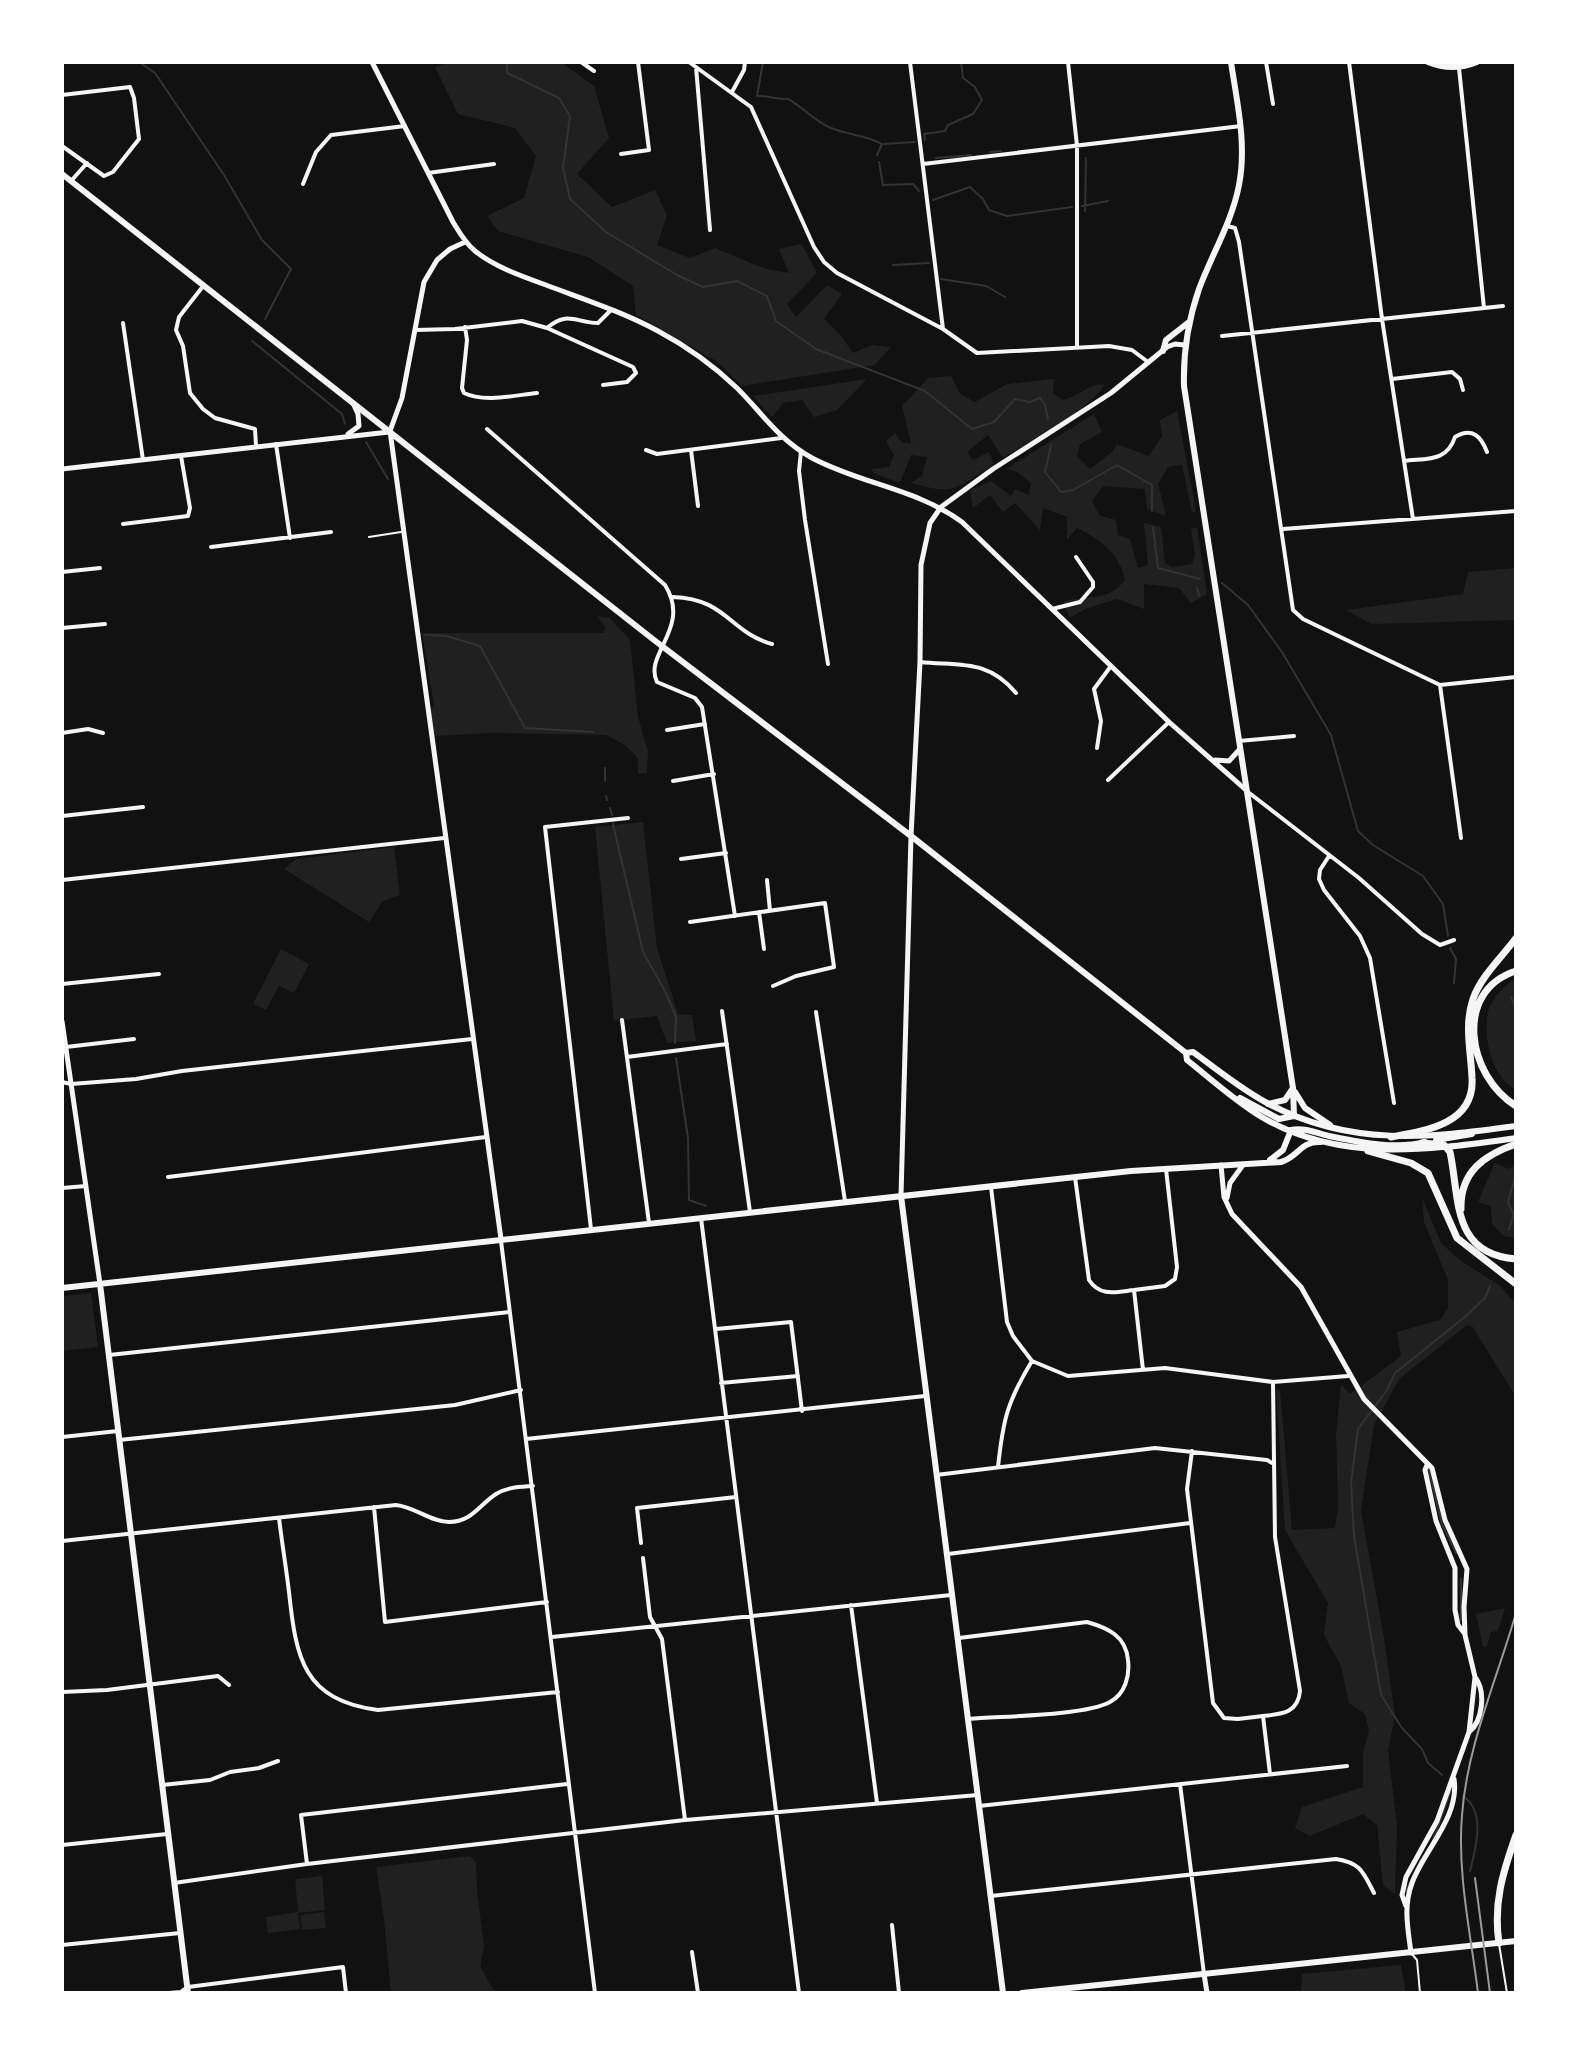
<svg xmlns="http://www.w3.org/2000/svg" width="1578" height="2055" viewBox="0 0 1578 2055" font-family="Helvetica,sans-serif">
  <rect width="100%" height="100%" fill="#111"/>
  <path fill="#202020" d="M449,62h112l33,24 15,52 -32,36 35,33 43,-17 12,25 -10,30 33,13 25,-10 51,21 23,4 -10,-24 23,-5 15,29 -30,31 9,13 31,-32 15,9 -18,25 17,17 12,17 19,-8 19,2 -16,18 -133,21 -26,-25 -80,-46 -3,-29 -45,-29 -90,-26 -11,-15 37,-18 12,-42 -21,-28 -57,-14 -23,-47z
    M951,376l9,18 15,8 32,-18 47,-5 -1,14 10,7c19,-5 22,-15 42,-16 -16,27 -74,56 -102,74l-15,-23 -21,17 6,8 16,-8 5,12c-39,25 -37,32 -83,19l11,-7 5,-19 -16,-2 -11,28 -25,-9 -4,-5 18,-2 5,-12 -8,-14 9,-8 7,10h9l-9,-37 26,-28z
    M867,379l-30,31 -23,7 -12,-17 -19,3 -11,14 -19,-21z
    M1177,411l19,100 -4,2 -10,-48 -14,2 -10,17 8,32 -19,-7 -2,-20 -42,-3 -11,15 8,15 16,4 2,15 12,4 8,29 10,-3 -4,-42 17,4 4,36 7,4 20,-3 3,-9 -4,-26 6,-2 10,67 -16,9 -12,-15 -35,-4v25l-27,-10 -32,10 -15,9 -7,-16c25,-9 43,2 62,-22 -5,-26 -25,-41 -48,-52l-10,12v-23l-24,-9 -3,22 -25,-27 -12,9 -13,-17 -17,13 -3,-18 21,-9 20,15 4,-7 14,6 2,-12 -14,-11 -11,-3 88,-55 8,18 -22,12 -3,12 13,13 22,-17 5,-8 32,12 13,-20 -2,-16z
    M1516,568v52l-144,4 -26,-14 117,-16 5,-22z
    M597,616l13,2 20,22 8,77 10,35 -1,21 -9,1v-16l-13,-13 -19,-10 -118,-2 -53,3 -5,-25 4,-6 -12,-72h182l1,-6z
    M643,822l14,126 21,66 14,1 4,26 -29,2 -10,-27 -43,5 -19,-194z
    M394,847l6,48 -17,6 -14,21 -85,-53 12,-10z
    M281,949l28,15 -15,29 -15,-7 -13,24 -13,-6z
    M1511,981h5v109c-23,-12 -32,-48 -29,-73 2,-16 14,-26 24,-36z
    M1495,1163l14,6 7,-4v73l-13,-2 -11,-13 -1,-17 -13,-4z
    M1422,1198l19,45 20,18 38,24 17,19v93l-44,-71 -5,-1 -68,54 -25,46 -13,85 23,128 11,78 -7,34 9,76 -2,68 -12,-9 -6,-60 -14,-11 -53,22 -15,-8 7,-21 61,-20v-34l6,-22 -4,-17 -16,-11 -8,-37 -17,-31 4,-32 -43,-73 -9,-141 4,1 12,140 43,-2 3,-21 -2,-74 5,-49 9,10 51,-38 -4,-24 43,-12 8,-12v-28l-24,-58z
    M91,1293l7,54 -36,4v-55z
    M1505,1608l-7,23 -7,1 -4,14 -4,1 -7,-33z
    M470,1856l6,7 1,27 7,57 -4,19 15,27h-104l-7,-74 -8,-52z
    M322,1876l3,34 -27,3 2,16 -32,4 -2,-16 32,-5 -3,-33z
    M324,1912l2,16 -24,2 -2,-15z
    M1401,1965l5,28h-105l1,-19z"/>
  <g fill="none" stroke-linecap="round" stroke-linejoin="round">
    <path stroke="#333" stroke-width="2" d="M139,62l16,11 69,102 38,65 29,29 -26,50
      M507,62v11l52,25 11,18 -7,52 7,31 36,33 71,43 26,12 34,-6 30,15 9,25 40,28 109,42 47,38 22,-7 21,-23 15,3 10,-4 5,7 3,14
      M763,62l-6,34c11,-1 20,4 31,3 15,8 26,22 43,29 17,7 35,7 51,16l-5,11
      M925,140l-1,-6 21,-3 3,-6 25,-11 9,-14 -7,-13 -12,-9 -2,-16
      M884,144l31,-2
      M990,152l11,-1
      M936,158l35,-3
      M879,162l4,23 30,-1 6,7
      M933,200l37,-13 13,12 6,11 18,6 65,-9
      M1082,206l26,-5
      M1085,211l1,-53
      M893,265l36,-2
      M941,279l45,7 19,11
      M252,341l90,73 3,10
      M366,442l22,37
      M1051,445l-6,27 16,20 12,-2 44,-25 35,20v26
      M1153,527l5,41 42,11
      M1222,583l26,22 34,47 49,83 27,96 15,14 50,31 20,28 5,32
      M1197,588l2,7
      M425,635l21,1 34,10 45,82 68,4
      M605,768v13
      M606,796l1,4
      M610,808l2,7
      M613,824l30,128 22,39 11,26 -1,26
      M1450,948l6,11 -2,24
      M1511,997l5,13
      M676,1058l12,80 1,62 17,6
      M1516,1174l-8,28 8,18
      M1509,1230l4,-14
      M1428,1467l14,57 14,29
      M1461,1579v41
      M1442,1775l-14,-12 -6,-14 -20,-21 -21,-33 -27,-159 -3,-53 7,-54 29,-39 8,-17 71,-57 19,-18 5,-12
      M1463,1796c23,15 13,52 7,75
      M1433,1840l19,-52
      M1406,1891l15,-32"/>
    <path stroke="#f5f5f5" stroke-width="2" d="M369,537l32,-5
      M1499,1944l8,49
      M1411,1953l6,7 3,33"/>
    <path stroke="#f5f5f5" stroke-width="4" d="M581,62l13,9
      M689,62l62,45 63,140 10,15 13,11 106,56 34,24 132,-7 23,4 16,12
      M910,62l33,267
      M1068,62l9,84v200
      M1266,62l7,42
      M1349,62l33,257 31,200
      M696,67l14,163
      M1459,68l25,240
      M732,92l12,-22 1,-8
      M62,95l68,-8 4,11 5,41 -26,33 -9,4 -42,-30
      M621,154l28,-4 -11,-88
      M923,164l318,-38
      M428,173l66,-9
      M71,181l16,-18
      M303,184l13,-32 15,-17 74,-9
      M1227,226l8,2 4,14 54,368 10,9 137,66
      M204,285l-25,32 -3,13 7,16 7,47 13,16 12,9 40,11 1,17
      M123,323l20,137
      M465,327l2,13 -5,48 2,5c20,10 52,2 73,0
      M547,328c21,-18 29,-5 51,-5l13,-13
      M415,330l40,-1 67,-8 25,7 86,39 3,6 -9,9 -24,3
      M1222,336l281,-30
      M1392,379l60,-7 8,7 3,11
      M487,429l178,156c27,43 -22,69 -8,97l38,16 7,9 33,209
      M276,444l14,94
      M646,450l11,4 124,-16
      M691,450l7,56
      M801,451l-2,20 6,49 23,144
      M1404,461c23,-3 43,1 51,-24 17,-10 26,-1 32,15
      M123,524l65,-8 2,-8 -9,-52
      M1283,529l233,-18
      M211,547l120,-15
      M62,572l38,-4
      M673,597c54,2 56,35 99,47
      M1052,609l28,-7 13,-15v-5l-17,-25
      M62,628l43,-4
      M920,662c40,4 68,-3 96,31
      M1440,685l21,153
      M1440,685l76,-8
      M667,730l38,-6
      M62,733l26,-4 15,4
      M1239,741l55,-5
      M1097,748l4,-27 -7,-32 17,-23
      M1108,780l61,-58
      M673,781l41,-7
      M1248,792l111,86 63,56 18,11 14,-5
      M62,816l81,-9
      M1329,856l-9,14 -1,9 5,11 36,46 10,22 24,145
      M681,859l45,-6
      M62,880l382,-42
      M767,880l3,31
      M759,912l5,37
      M690,922l135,-19 9,64 -38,9 -23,10
      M62,984l97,-10
      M722,1011l28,201
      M816,1012l29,189
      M622,1020l27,203
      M66,1047l68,-8
      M627,1057l100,-13
      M62,1082l9,2 65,-5 46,-8 290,-32
      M168,1177l318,-40
      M1075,1177l14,103c11,17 27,12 45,10l9,80
      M991,1187l16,135 6,14 19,25 36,15 97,-8 108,14 75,-6
      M62,1188l24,-2
      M701,1218l98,775
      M591,1229l-46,-402 83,-9
      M501,1241l94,752
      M1134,1290l31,-4 10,-7 2,-12 -11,-98
      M716,1329l75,-7 11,89
      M109,1355l401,-43
      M721,1383l77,-7
      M62,1437l56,-6
      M526,1439l399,-43
      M119,1440l336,-35 66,-15
      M1192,1451l-5,38 26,214 11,15 14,1 25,-3 7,58
      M998,1467c5,-47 9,-65 34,-106
      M936,1475l219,-27 112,12 7,4
      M374,1507l11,115 162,-20
      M279,1518c3,25 7,49 10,74 7,66 14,108 89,118l180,-18
      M62,1541l334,-36c19,2 35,17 53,17 23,0 30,-17 47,-28 11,-7 24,-7 37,-8
      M641,1543l-4,-35 99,-11
      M948,1554l242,-31
      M643,1558l7,59 12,22 23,181
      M851,1605l26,198
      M552,1637l399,-42
      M959,1638l128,-16c21,6 39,14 41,38 2,16 -3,34 -18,42 -26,14 -108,14 -141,17
      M62,1692l45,-2 111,-14 11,9
      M1263,1716c19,-2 35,-3 37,-25l-25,-154 -2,-154
      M1180,1784l24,190
      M162,1785l48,-5 20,-8 29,-4 19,-7
      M979,1806l368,-40
      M62,1845l105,-11
      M307,1864l-6,-49 266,-31
      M174,1883l133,-19 378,-44 293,-25
      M991,1896l345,-37c25,4 27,13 38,34
      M892,1925l7,68
      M62,1945l118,-12
      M692,1952l6,41
      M169,1993l12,-1 7,-5 155,-20 3,26"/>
    <path stroke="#f5f5f5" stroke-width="5" d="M372,62l81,160c6,10 12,21 22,29 20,16 46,25 71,34 37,14 77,27 112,46 30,16 55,34 79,57 26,26 41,51 75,70 49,26 105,31 150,64l207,200 77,68
      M465,242l-15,7 -13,11 -13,22 -22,116 -12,33 111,808
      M348,434l11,-8 -1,-12 -5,-11
      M62,469l327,-37
      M1215,760l14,1 11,-12
      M62,1021l38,263
      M1221,1165l3,32 8,17 69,73 63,112 68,69 13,52 22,49 -3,38 1,28 10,42c11,14 8,44 -6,55
      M901,1196l10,-360 9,-174 1,-97 9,-42 11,-16 52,-38 118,-76 56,-46 8,-3 9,1
      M1227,1198l3,-15 13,-18
      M1427,1465l-2,5 11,51 19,47v42l3,15 7,9
      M1406,1906l-4,-11 4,-18 31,-56 32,-89 6,-55
      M1411,1953c-3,-24 -8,-46 1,-70 12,-33 48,-66 42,-104
      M1204,1974l3,19"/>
    <path stroke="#f5f5f5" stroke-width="6" d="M1231,62c6,41 16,82 8,123 -7,37 -27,69 -40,104 -11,32 -16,63 -15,97l109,702 1,28
      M1428,62c17,7 32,7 49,0
      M1163,351l3,-11 23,-18
      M1295,1092l10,16 25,17
      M1268,1104l17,-4 8,-12
      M1270,1160l13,-10 8,-20
      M901,1196l102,797
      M100,1284l88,709
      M62,1288l1069,-117 150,-9c17,-5 20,-21 39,-20
      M1022,1993l494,-52"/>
    <path stroke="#f5f5f5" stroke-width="6" d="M62,174l592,466 257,196 275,217 7,-1c25,18 49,38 76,52 81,43 160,34 247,22
      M1186,1053l1,7c24,19 47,40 73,56 79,48 169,34 256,22
      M1240,1098l39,21 15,-3
      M1291,1130c13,-3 25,3 38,6 30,6 67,14 96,6
      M1436,1140l36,-6"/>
    <path stroke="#f5f5f5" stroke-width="7" d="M1516,971c-63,20 -49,105 0,135
      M1391,1137c34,-6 84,-13 81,-59 -1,-27 -8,-52 1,-79 8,-23 29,-42 43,-61
      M1422,1143l22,2 6,7c10,46 1,102 66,107
      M1368,1151l43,12 17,10 29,65 59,46
      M1461,1209c-1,-37 23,-54 55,-65
      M1499,1943c-6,-40 4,-71 17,-108"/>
    <path stroke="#9a9a9a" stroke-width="2" d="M1475,1878l15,115
      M1478,1993c-7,-58 -21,-119 -16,-178 5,-69 35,-136 54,-202"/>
  </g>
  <rect width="1578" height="2055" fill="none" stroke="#ffffff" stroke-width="128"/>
</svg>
